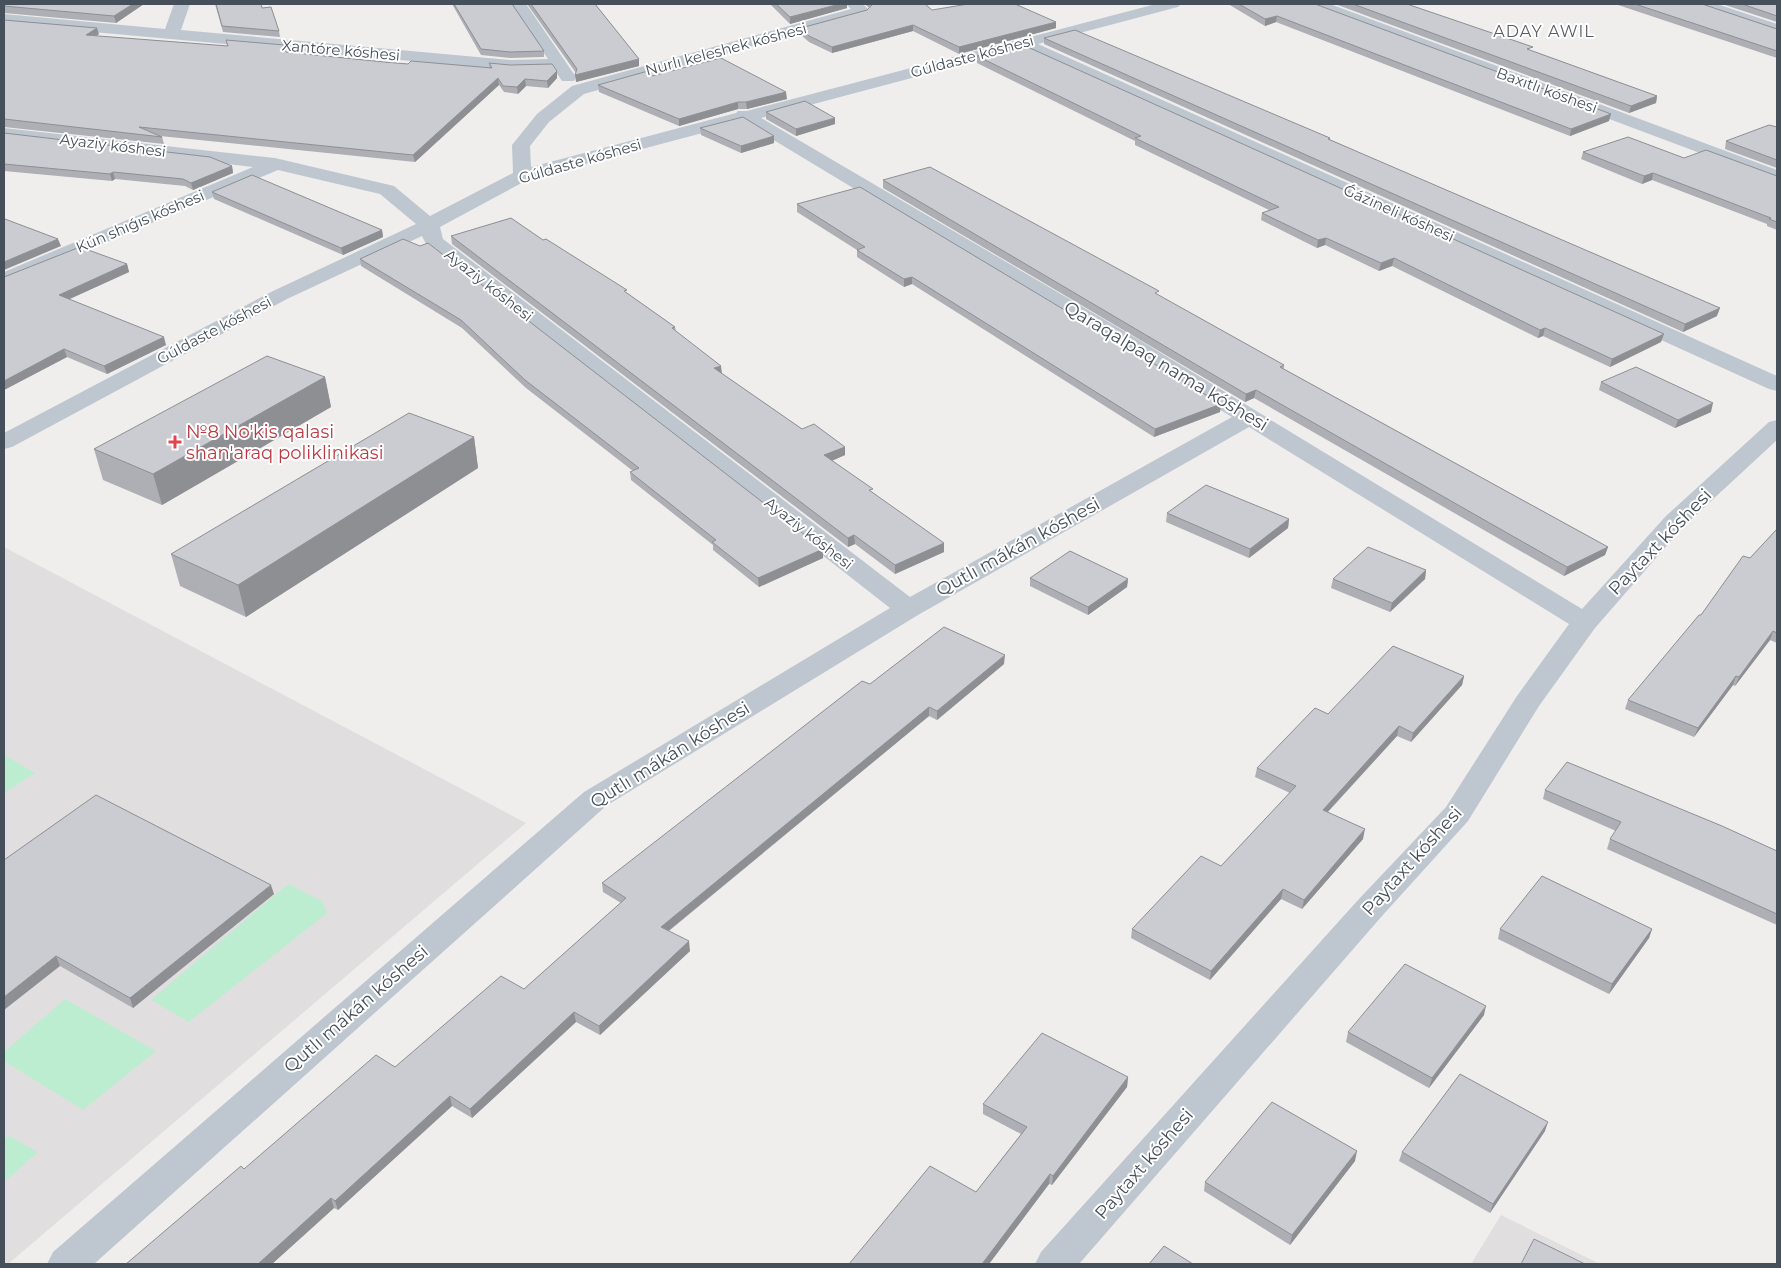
<svg xmlns="http://www.w3.org/2000/svg" width="1781" height="1268" viewBox="0 0 1781 1268" font-family="Montserrat,sans-serif">
  <rect width="100%" height="100%" fill="#f0eded"/>
  <path fill="#e1dedf" d="M4,547l522,276 -518,441h-4z
    M1501,1215l99,49h-129z"/>
  <path fill="#bcedd1" d="M4,755l31,18 -31,20z
    M288,884l34,17 5,12 -138,109 -38,-22z
    M65,999l91,52 -73,59 -79,-49v-9z
    M9,1136l29,16 -34,30v-42z"/>
  <g fill="none" stroke-linecap="round" stroke-linejoin="round">
    <path fill="#bec7cf" fill-rule="evenodd" d="M174,4h16l-9,26 330,30 37,-1 -38,-55h16l50,73 -2,4h-12l-8,-12 -43,1 -507,-46v-10l161,15z
      M846,4h17l7,7 -3,3 -283,80 -35,28 -19,24 1,21 205,-54 2,-2h9l409,-107h25l-3,3 -140,37 739,332v15l-8,-2 -748,-340 -260,69 380,223 441,268 83,-92 104,-95 8,-2v20l-94,87 -88,101 -56,78 -71,115 -86,95 -303,348h-44l6,-12 317,-352 88,-93 71,-111 52,-72 -320,-197 -331,188 -312,191 -512,458h-47l6,-12 531,-460 306,-184 -463,-362 -5,-10 -135,63 -275,148 -8,2v-16l269,-142 143,-67 -36,-30 -102,-24 -274,115v-13l249,-105 -249,-29v-10l271,30 119,28 36,30 83,-43 -1,-28 25,-31 35,-28 279,-77zM744,122l488,295 -322,180 -467,-358 -3,-12 89,-48z
      M1308,4h22l447,166v12l-466,-175z
      M1694,4h23l60,20v10l-80,-27z"/>
  </g>
  <path fill="#aeafb5" d="M4,4h140l-28,19 -112,-10z
    M215,4h46l1,4 17,23 1,6 -57,-5z
    M452,4h60l32,47v6l-33,1 -30,-3z
    M527,4h68l44,55v7l-63,16v-9z
    M770,4h77v4l-57,16z
    M865,4h60l7,6 124,12v6l-97,26 -46,-23 -81,22 -23,-11 -8,-7v-7l66,-18 2,-2z
    M1228,4h87l294,117 -39,15 -294,-114 -11,4z
    M1335,4h72l125,47 125,45 -1,7 -27,10z
    M1615,4h87l75,25v29z
    M1722,4h55v18z
    M4,20l95,14 -3,2 131,10 -1,-6 60,12 122,12 82,4 -1,-5 68,8v7l-9,10 -22,-2 -8,8 -14,-2 -5,-7 -84,77 -255,-26 2,1 2,7 -160,-17z
    M1044,38l285,101 388,177 -34,16 -639,-288z
    M977,56l684,286 -51,25 -67,-31 -5,2 -146,-72 -13,5 -54,-26 -8,3 -56,-28 1,-7 7,-3 -134,-65v-4l-158,-78z
    M652,76l135,23 -40,10h-9l-59,17 -80,-34 -1,-7z
    M766,112l69,12 -39,12 -30,-17z
    M1777,127v41l-52,-19 1,-8z
    M700,128l74,8v7l-33,10 -40,-18z
    M4,133l228,33 1,7 -40,17 -8,-4 -70,-7 -3,2 -108,-10z
    M1583,152l101,6 93,18v54l-10,-4v-2l-115,-44 -10,4 -61,-25z
    M883,180l276,116 125,69v4l324,178 -3,8 -41,21 -310,-178 -9,4 -362,-214z
    M212,192l170,38 1,7 -40,18 -129,-56z
    M797,204l424,200 -1,8 -66,25 -242,-153 -8,3 -47,-30v-7l-60,-38z
    M451,236l176,57 48,34 1,4 45,42 81,56 43,18v8l-13,6 41,32 71,59 -49,22 -40,-30 -7,3 -396,-303z
    M403,239l420,319 -64,29 -46,-37v-5l-82,-65 -1,-8 3,-1 -107,-83 -64,-60 -101,-62 -1,-7z
    M127,264l2,8 -60,27 97,46 -59,29 -40,-17 -63,33v-113z
    M325,377l6,30 -169,98 -59,-25 -9,-31z
    M1601,382l110,30 -36,16 -76,-38z
    M474,437l4,31 -232,149 -66,-31 -9,-32z
    M1167,513l122,6 -1,9 -39,30 -83,-36z
    M1777,529v114l-7,-3 -35,46 -2,-1 -39,52 -69,-28 3,-9 122,-142z
    M1426,570l-1,9 -35,33 -59,-24 2,-9z
    M1030,578l98,1 -1,8 -39,28 -58,-29z
    M1004,664l-67,56 -8,-4 -260,215 21,20 -90,84 -24,-13 -104,96 -20,-12 -114,104 -4,-2 -62,56h-146l118,-95 151,-102 129,-78 97,-86 -18,-11 -1,-9 268,-199z
    M1464,676l-2,9 -51,57 -14,-6 -69,76 35,27 -61,70 -21,-10 -71,81 -79,-42 1,-9 89,-63 69,-73 -35,-16 2,-9 71,-54z
    M1545,790l232,61v74l-170,-76 3,-10 6,-8 -73,-32z
    M4,860l270,34 -141,114 -73,-42z
    M1500,929h152l-3,9 -40,56 -111,-55z
    M1484,1015l-55,73 -83,-46 2,-10z
    M1128,1077l-1,10 -75,98 -3,-1 -60,80h-140l127,-72 45,-58 -38,-20v-10z
    M1545,1131l-55,82 -91,-52 3,-9z
    M1355,1161l-65,84 -86,-54 1,-9z"/>
  <path fill="#8d8f93" d="M133,4h11l-28,19 -2,-7z
    M840,4h7v4l-57,16v-7z
    M1277,16l-1,6 -11,4v-7z
    M1056,22v6l-97,26v-7z
    M913,25v6l-81,22v-6z
    M97,28l2,6 -11,8 -2,-7z
    M639,59v7l-63,16 -1,-7z
    M557,71v7l-9,10 -1,-7z
    M498,78l1,7 -84,77 -2,-7z
    M525,79l1,7 -8,8 -1,-7z
    M786,92l1,7 -40,10 -1,-7z
    M1657,96l-1,7 -27,10 2,-7z
    M738,102v7l-59,17v-7z
    M1611,114l-2,7 -39,15 1,-7z
    M835,118v6l-39,12v-7z
    M774,136v7l-33,10v-7z
    M232,166l1,7 -40,17 -2,-7z
    M113,172l2,7 -3,2 -2,-7z
    M1653,173l-1,7 -10,4 2,-8z
    M382,230l1,7 -40,18 -2,-7z
    M1326,238l-1,7 -8,3 1,-8z
    M58,239l3,7 -57,24v-8z
    M1394,258l-2,8 -13,5 2,-8z
    M127,264l2,8 -68,31 -2,-8z
    M912,277v7l-8,3v-8z
    M1720,308l-3,8 -34,16 2,-8z
    M1545,328l-2,8 -5,2 2,-8z
    M1664,334l-3,8 -51,25 2,-8z
    M164,337l2,8 -59,29 -3,-8z
    M64,349l3,8 -63,33v-9z
    M721,366l1,8 -8,-6z
    M325,377l6,30 -169,98 -9,-31z
    M1256,390l-2,8 -9,4 1,-8z
    M1713,403l-2,9 -36,16 3,-8z
    M1221,404l-1,8 -66,25 1,-8z
    M474,437l4,31 -232,149 -8,-32z
    M845,447v8l-21,9v-9z
    M1289,519l-1,9 -39,30 1,-9z
    M854,535l1,9 -7,3v-9z
    M944,543v9l-49,22v-9z
    M1608,547l-3,8 -41,21 3,-9z
    M823,549v9l-64,29 -1,-9z
    M1426,570l-1,9 -35,33 2,-9z
    M1128,579l-1,8 -39,28v-8z
    M1773,631l-3,9 -35,46 4,-9z
    M1005,655l-1,9 -67,56v-9z
    M1464,676l-2,9 -51,57 2,-9z
    M1736,676l-3,9 -39,52 4,-9z
    M929,707v9l-267,220 -1,-9z
    M1399,726l-2,10 -76,83 2,-9z
    M1365,829l-2,10 -61,70 2,-9z
    M271,885l3,9 -141,114 -3,-10z
    M1283,889l-2,10 -71,81 1,-9z
    M1652,929l-3,9 -40,56 3,-10z
    M689,941l1,10 -90,84 -1,-9z
    M56,956l4,10 -56,44v-13z
    M1486,1006l-2,9 -55,73 3,-10z
    M574,1012l2,10 -104,96 -2,-9z
    M1128,1077l-1,10 -75,98 1,-9z
    M450,1096l2,10 -114,104 -3,-9z
    M1548,1122l-3,9 -55,82 3,-9z
    M1357,1151l-2,10 -65,84 2,-10z
    M1050,1174l-1,10 -60,80h-7z
    M331,1198l3,10 -62,56h-14z"/>
  <path fill="#caccd2" stroke="#8d8f93" d="M4,4h129l-19,12 -110,-10z
    M216,4h45l1,4 9,-1 8,24 -57,-5z
    M454,4h58l32,47 -34,1 -29,-3z
    M531,4h64l44,55 -64,16 2,-6z
    M776,4h64l-50,13z
    M871,4h54l7,6 36,-6h47l41,18 -97,25 -46,-22 -81,22 -23,-11 -8,-8 66,-18 5,-5z
    M1239,4h76l296,110 -40,15 -294,-113 -12,3z
    M1353,4h54l126,43 -6,2 130,47 -26,10z
    M1635,4h67l75,25v22z
    M1742,4h35v12z
    M4,20l93,8 -11,7 142,11 -2,-6 58,5 2,7 98,10 24,2 3,-3 81,7 -3,-5 21,2 42,-1 5,7 -10,10 -22,-2 -8,8 -14,-1 -5,-8 -85,77 -274,-28 23,10 -158,-18z
    M1075,30l255,108 -2,1 392,169 -35,16 -641,-286z
    M1021,44l643,290 -52,25 -67,-31 -5,2 -146,-72 -13,5 -55,-25 -8,2 -56,-27 17,-6 -144,-69 6,-2 -164,-80z
    M721,58l65,34 -40,10h-8l-59,17 -81,-34 50,-14 4,5z
    M805,101l30,17 -39,11 -30,-17z
    M743,117l31,19 -33,10 -41,-18z
    M1769,125l8,2v33l-51,-19z
    M4,133l206,24 22,9 -41,17 -8,-4 -70,-7 -3,2 -106,-10z
    M1628,137l56,21 22,-8 71,26v46l-8,-3 2,-1 -118,-45 -9,3 -61,-24z
    M930,167l229,124 -4,2 129,72 -4,2 328,180 -41,20 -311,-177 -10,4 -363,-214z
    M252,175l130,55 -41,18 -129,-56z
    M860,187l361,217 -66,25 -243,-152 -8,2 -47,-29 8,-3 -68,-43z
    M511,218l32,22 3,-1 81,51 -3,1 51,36 -3,1 49,38 -7,2 88,61 12,-5 31,23 -21,8 49,34 -4,1 75,53 -49,22 -41,-30 -6,3 -397,-302z
    M4,219h1l53,20 -54,23z
    M403,239l17,7 8,-3 395,306 -65,29 -46,-36 4,-2 -86,-68 9,-4 -114,-88 -64,-60 -101,-61z
    M80,247l47,17 -68,31 105,42 -60,29 -40,-17 -60,32v-104z
    M267,356l58,21 -172,97 -59,-25z
    M1636,367l77,36 -35,17 -77,-38z
    M409,413l65,24 -236,148 -67,-31z
    M1206,485l83,34 -39,30 -83,-36z
    M1777,529v104l-4,-2 -34,46 -3,-1 -38,52 -70,-28 71,-85h2l42,-59 7,2z
    M1368,547l58,23 -34,33 -59,-24z
    M1070,551l58,28 -40,28 -58,-29z
    M944,627l61,28 -68,56 -8,-4 -268,220 28,14 -90,85 -25,-14 -104,97 -20,-13 -115,105 -4,-3 -73,66h-132l115,-98 3,3 132,-114 19,12 106,-91 23,13 102,-91 -24,-15 260,-202 8,3z
    M1393,646l71,30 -51,57 -14,-7 -76,84 42,19 -61,71 -21,-11 -72,82 -79,-42 69,-73 20,10 75,-80 -39,-18 58,-60 13,6z
    M1567,762l155,64 55,25v63l-167,-75 11,-17 -76,-32z
    M96,795l175,90 -141,113 -74,-42 -52,41v-137z
    M1542,876l110,53 -40,55 -112,-55z
    M1405,964l81,42 -54,72 -84,-46z
    M1042,1033l86,44 -75,99 -3,-2 -68,90h-133l81,-98 46,26 51,-65 -44,-23z
    M1460,1074l88,48 -55,82 -91,-52z
    M1272,1102l85,49 -65,84 -87,-53z
    M1534,1239l51,25h-64z
    M1164,1246l29,18h-44z"/>
  <path fill="#e0444e" stroke="#fff" stroke-width="2" d="M172.5 434.5h5v5h5v5h-5v5h-5v-5h-5v-5h5z"/>
  <g text-anchor="middle" dominant-baseline="central" stroke-width="4" stroke-linejoin="round" paint-order="stroke">
    <g font-size="15" fill="#46505a" stroke="#fff">
      <text transform="translate(726 49) rotate(-15)">Nurlı keleshek kóshesi</text>
      <text transform="translate(341 50) rotate(5)">Xantóre kóshesi</text>
      <text transform="translate(972 56) rotate(-15)">Gúldaste kóshesi</text>
      <text transform="translate(1547 90) rotate(20)">Baxıtlı kóshesi</text>
      <text transform="translate(113 145) rotate(7)">Ayaziy kóshesi</text>
      <text transform="translate(580 161) rotate(-16)">Gúldaste kóshesi</text>
      <text transform="translate(1399 213) rotate(24)">Ǵázineli kóshesi</text>
      <text transform="translate(140 221) rotate(-23)">Kún shıǵıs kóshesi</text>
      <text transform="translate(489 285) rotate(38)">Ayaziy kóshesi</text>
      <text transform="translate(214 330) rotate(-28)">Gúldaste kóshesi</text>
      <text transform="translate(809 533) rotate(38)">Ayaziy kóshesi</text>
    </g>
    <g font-size="16" letter-spacing="1" fill="#5a5d62" stroke="#fff">
      <text x="1544" y="31">ADAY AWIL</text>
    </g>
    <g font-size="18" fill="#46505a" stroke="#fff">
      <text transform="translate(1166 366) rotate(31)">Qaraqalpaq nama kóshesi</text>
      <text transform="translate(1660 542) rotate(-46)">Paytaxt kóshesi</text>
      <text transform="translate(1018 547) rotate(-29)">Qutlı mákán kóshesi</text>
      <text transform="translate(670 755) rotate(-32)">Qutlı mákán kóshesi</text>
      <text transform="translate(1412 861) rotate(-48)">Paytaxt kóshesi</text>
      <text transform="translate(356 1009) rotate(-41)">Qutlı mákán kóshesi</text>
      <text transform="translate(1144 1164) rotate(-49)">Paytaxt kóshesi</text>
    </g>
    <g font-size="18" fill="#be3a42" stroke="#fff" text-anchor="start">
      <text x="186" y="432">№8 No'kis qalasi<tspan x="186" dy="21">shan'araq poliklinikasi</tspan></text>
    </g>
  </g>
  <rect width="1781" height="1268" fill="none" stroke="#46505a" stroke-width="10"/>
</svg>
